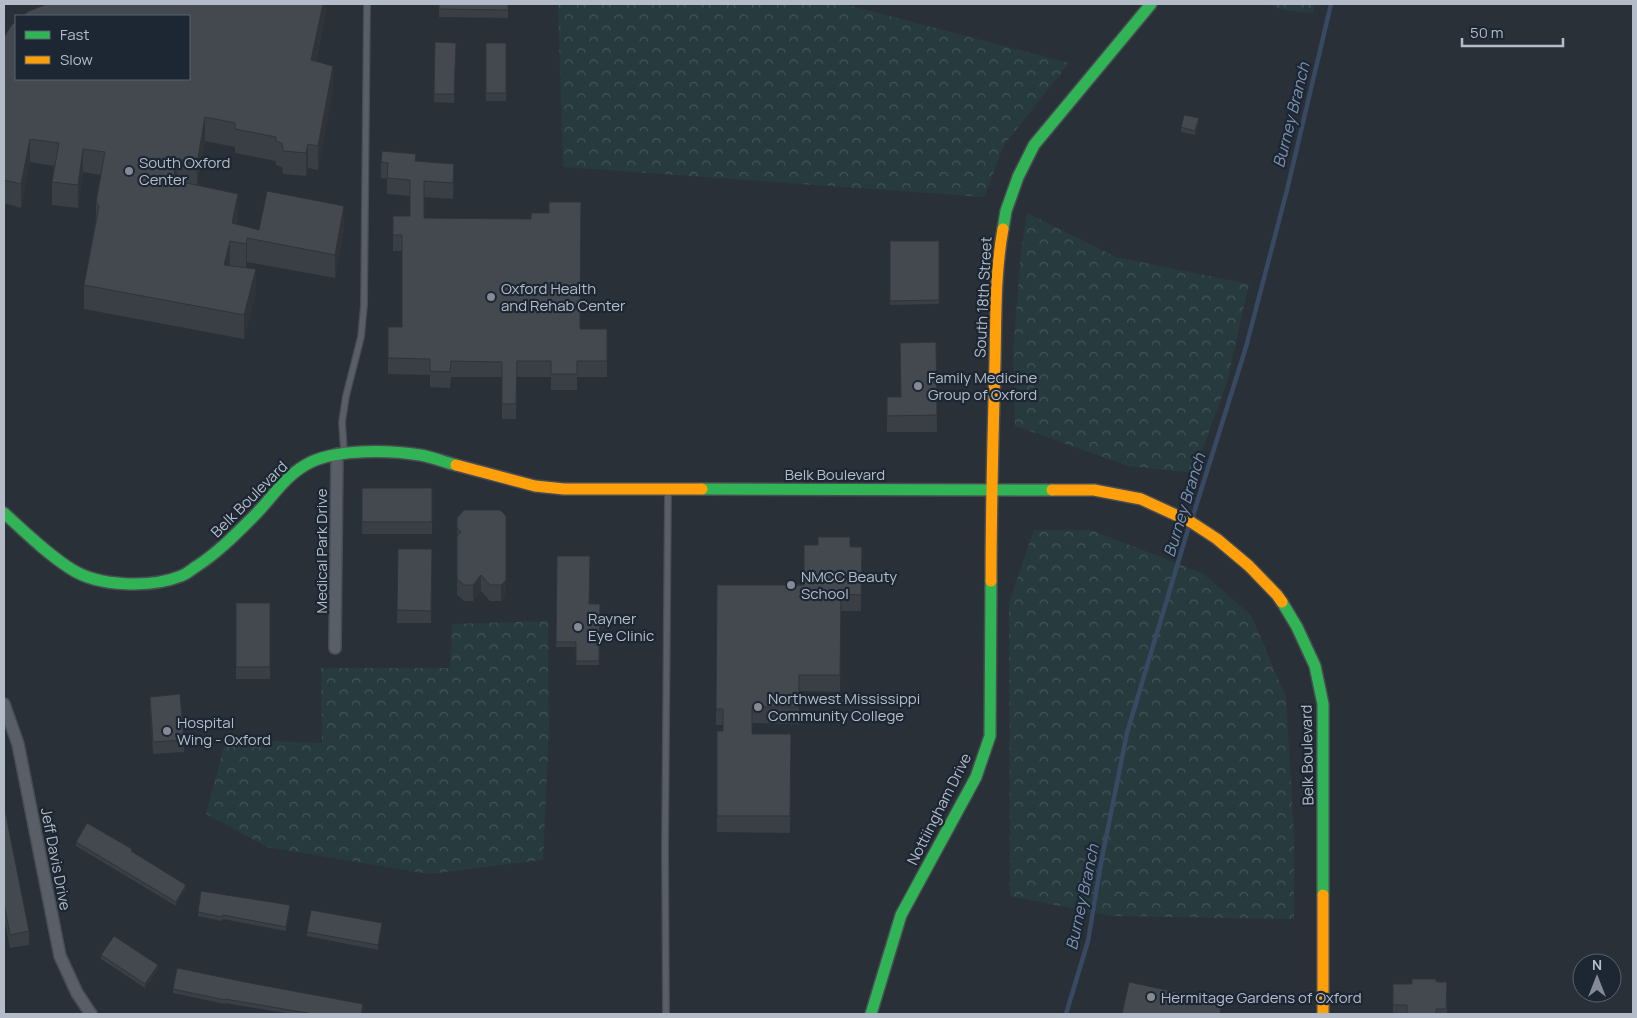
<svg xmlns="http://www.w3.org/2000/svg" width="1637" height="1018" viewBox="0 0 1637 1018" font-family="Manrope,sans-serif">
  <defs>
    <pattern id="forest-crowns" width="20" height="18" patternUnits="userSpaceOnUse" patternTransform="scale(1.25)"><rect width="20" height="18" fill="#273a3e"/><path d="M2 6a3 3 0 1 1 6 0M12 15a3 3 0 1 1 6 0" fill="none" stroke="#445559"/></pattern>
  </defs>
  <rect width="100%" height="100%" fill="#2a3038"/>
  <path fill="url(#forest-crowns)" d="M558,4h286l225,59 -65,82 -20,52 -421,-30z
    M1269,4h46l-2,9 -30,-3z
    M1027,213l89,44 133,27 -22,98 -33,91 -66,-7 -113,-40 -2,-76 8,-98z
    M1034,530h57l111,43 49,42 35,82 8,139v83l-182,-3 -102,-20 -1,-294z
    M548,621l1,108 -6,131 -114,14 -162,-27 -61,-33 20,-75 96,4 -1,-75h129l2,-44z"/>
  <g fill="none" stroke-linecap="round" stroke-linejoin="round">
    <path stroke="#384963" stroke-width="4.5" d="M1192,519l54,-172 41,-157 44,-186
      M1066,1014l22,-73 13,-78 26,-130 62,-207"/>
    <defs>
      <path id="lane" d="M344,452l-2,-30 4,-26 15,-59 3,-32 3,-301
        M666,1014l-1,-165 3,-358"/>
      <path id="street" d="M335,648l2,-194
        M4,704l14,40 42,212 17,37 14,21"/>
      <path id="fast" d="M1003,229l3,-18 12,-34 16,-32 117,-141
        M702,489l350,1
        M4,513c21,19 42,40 67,56 28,18 80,19 110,7 6,-2 11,-7 16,-10 20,-13 37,-30 54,-47 21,-20 33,-44 60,-57 28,-13 78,-12 109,-7 12,2 24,7 36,10
        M1282,602l15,25 18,39 8,38v191
        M871,1014l30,-99 75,-138 14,-41 1,-155"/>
      <path id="slow" d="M456,465l79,21 29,3h138
        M1052,490h42l47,9 50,23 26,17 32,27 28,29 5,7
        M991,581c0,-73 2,-147 4,-220 1,-44 0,-89 8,-132
        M1323,1014v-119"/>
    </defs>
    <use href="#lane" stroke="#484c53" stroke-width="8"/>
    <use href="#street" stroke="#484c53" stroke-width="14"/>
    <use href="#fast" stroke="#484c53" stroke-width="14"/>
    <use href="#slow" stroke="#484c53" stroke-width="14"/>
    <use href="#lane" stroke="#5a5e66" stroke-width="5.5"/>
    <use href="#street" stroke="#5a5e66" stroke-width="11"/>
    <use href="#fast" stroke="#30b455" stroke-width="11"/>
    <use href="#slow" stroke="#ff9f0a" stroke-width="11"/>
  </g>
  <path fill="#3a3f45" d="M326,4v7l-10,51 17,28 -15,80 -10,-2 -2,8 -23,-2 -1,-7 -6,-2v-4l-41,-8v-6l-30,-6 -8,44 41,32 -1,7 22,6 85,-1 -9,49 -88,-16 -1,6 10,25 -12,46 -160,-30v-24l12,-67v-16l5,-27 -18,-3 -5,36 -26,-3v-23l2,-16 -24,-4 -9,46 -17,-5v-166z
    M439,4h69v14l-69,-1z
    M435,42l21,1 -2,60 -20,-1z
    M486,43h20v58h-20z
    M1199,122l-4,13 -14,-3v-5z
    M416,161l38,19 -1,19 -29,-2v21l156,111h27v48h-30v13h-26v-13h-34l-1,42h-14v-42h-51l-1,11 -20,-1v-12l-42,-1v-47h14v-76h-9v-35h17v-20l-23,-2v-15l-6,-1v-16z
    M890,241h49v63l-49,1z
    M936,342l1,90h-50v-35h13z
    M362,488h70v46h-70z
    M500,510l6,86 -5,5h-11l-9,-10 -8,10h-9l-7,-6v-77z
    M818,545l44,2 -1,64h-20l-1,81 -41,-1v33l-47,-1v11h39l-1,99 -73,-1v-101h6v-6h-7l1,-140h87z
    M398,549h34l-1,74h-34z
    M557,556l32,48h11l-1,61h-23v-18h-20z
    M236,603h34v76h-34z
    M150,697l34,43v12l-31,2 -3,-45z
    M4,810l25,121v14l-19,3 -6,-32z
    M76,842l56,10 54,37 -10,17 -100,-60z
    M290,909l-4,22 -63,-12 -1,2 -24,-5v-4z
    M382,927l-4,23 -71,-14v-4z
    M101,955l57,15 -13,18 -44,-29z
    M1437,982h10v32h-54v-30h19z
    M173,989l190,19 -1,6h-71l-66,-11v1l-52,-11z"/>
  <path fill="#303338" d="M323,4h3v7l-15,73v-24z
    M333,66v24l-15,80v-24z
    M205,117v24l-8,45v-23z
    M1199,118v4l-4,13v-4z
    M30,139v23l-9,46v-24z
    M308,144v24l-2,8v-23z
    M83,149v23l-5,36v-23z
    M177,159v23l-4,-2z
    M454,164v16l-1,19v-16z
    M238,194v23l-5,25 -1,-19z
    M344,206v23l-9,49v-23z
    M247,238v24l-1,6v-24z
    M230,241v23l-6,24v-23z
    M256,269v24l-12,46v-24z
    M481,575v16l-8,10v-16z
    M506,580v16l-5,5v-16z
    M186,885v4l-10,17v-4z
    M290,905v4l-4,22v-4z
    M382,923v4l-4,23v-5z
    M158,965v5l-13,18v-4z"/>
  <path fill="#444950" stroke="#303338" d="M47,4h276l-12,56 22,6 -15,80 -10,-2 -2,9 -23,-2 -1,-8 -6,-2v-4l-41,-8v-6l-30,-6 -8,46 -20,-4 -4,21 65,14 -6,29 27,7 8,-39 77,15 -9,49 -88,-17 -1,6 -16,-3 -6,24 32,4 -12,46 -160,-30 15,-79 -3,-4 9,-50 -22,-3 -5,36 -26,-3 7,-39 -29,-4 -9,45 -17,-4v-143l7,-11 5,-5v58h173v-63h-167l7,-5z
    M439,4h69v6l-69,-1z
    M435,42l21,1 -2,51h-20z
    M486,43h20v50h-20z
    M1184,115l15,3 -4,13 -14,-4z
    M382,151l34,3 -1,7 39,3 -1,19 -29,-2v37l107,1v-6h18v-11h32l-1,127h27v32h-30v13h-26v-13h-34l-1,43h-14v-42l-51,-1 -1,11 -20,-1v-12l-42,-1v-31h14v-92h-9v-19h17v-36l-23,-2 1,-15 -7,-1z
    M890,241h49v59l-49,1z
    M936,342l1,73 -50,1v-19h14l-1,-54z
    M362,488h70v34h-70z
    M464,510h36l6,6v64l-5,5h-11l-9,-10 -8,10h-9l-7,-6v-43l4,-4 -4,-4v-10z
    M818,537h32v10h12l-1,48 -20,-1 -1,81h-41v32h-47v27h39l-1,82h-73v-85h6v-22h-7l1,-124h87v-40h14z
    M398,549h34l-1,62 -34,-1z
    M557,556h33l-1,48h11l-1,57h-23v-19h-20z
    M236,603h34v64h-34z
    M180,694l4,46 -31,2 -3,-45z
    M4,810h1l24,121 -19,4 -6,-32z
    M87,823l45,26 -1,2 55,34 -10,17 -100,-60z
    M201,891l89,14 -4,22 -63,-12 -1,2 -24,-5z
    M311,910l71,13 -4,22 -71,-13z
    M114,936l44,29 -13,19 -44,-29z
    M177,968l68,14 118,22 -2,10h-48l-88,-15v1l-52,-11z
    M1412,979h23l2,3h10l-1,27h-10v5h-29v-9h-14v-21h19z
    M1129,982l93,20 -2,12h-98z"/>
  <g fill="#848b96" stroke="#1d2633" stroke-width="2">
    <circle cx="129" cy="171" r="5"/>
    <circle cx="491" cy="297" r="5"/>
    <circle cx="918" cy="386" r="5"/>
    <circle cx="791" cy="585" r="5"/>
    <circle cx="578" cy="627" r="5"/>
    <circle cx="758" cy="707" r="5"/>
    <circle cx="167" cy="731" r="5"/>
    <circle cx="1151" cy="997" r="5"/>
  </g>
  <g text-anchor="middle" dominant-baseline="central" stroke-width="4.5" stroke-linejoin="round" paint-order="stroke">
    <g font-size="15" fill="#b4bcc9" stroke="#1d2633" text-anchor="start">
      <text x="139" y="162">South Oxford<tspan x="139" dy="17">Center</tspan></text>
      <text x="501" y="288">Oxford Health<tspan x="501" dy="17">and Rehab Center</tspan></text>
      <text x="928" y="377">Family Medicine<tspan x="928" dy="17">Group of Oxford</tspan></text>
      <text x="801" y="576">NMCC Beauty<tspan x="801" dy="17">School</tspan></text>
      <text x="588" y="618">Rayner<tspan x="588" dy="17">Eye Clinic</tspan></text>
      <text x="768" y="698">Northwest Mississippi<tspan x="768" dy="17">Community College</tspan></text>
      <text x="177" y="722">Hospital<tspan x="177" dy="17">Wing - Oxford</tspan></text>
      <text x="1161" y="997">Hermitage Gardens of Oxford</text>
    </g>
    <g font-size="15" fill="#b4bcc9" stroke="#1d2633">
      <text transform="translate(983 297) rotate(-87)">South 18th Street</text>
      <text x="835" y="474">Belk Boulevard</text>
      <text transform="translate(249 499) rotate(-45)">Belk Boulevard</text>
      <text transform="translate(321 551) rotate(-90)">Medical Park Drive</text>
      <text transform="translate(1307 755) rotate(-91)">Belk Boulevard</text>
      <text transform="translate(939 809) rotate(-63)">Nottiingham Drive</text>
      <text transform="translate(56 859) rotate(79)">Jeff Davis Drive</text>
    </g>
    <g font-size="16" font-style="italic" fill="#7c92b1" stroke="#1d2633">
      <text transform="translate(1291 115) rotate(-76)">Burney Branch</text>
      <text transform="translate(1184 505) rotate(-73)">Burney Branch</text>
      <text transform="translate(1082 897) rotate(-78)">Burney Branch</text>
    </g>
  </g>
  <rect width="1637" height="1018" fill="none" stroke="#b4bcc9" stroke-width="10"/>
  <rect x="15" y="15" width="175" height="65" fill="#1d2633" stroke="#59626f"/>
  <rect x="25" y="31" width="25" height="8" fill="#30b455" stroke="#59626f"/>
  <text x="60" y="40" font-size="15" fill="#b4bcc9">Fast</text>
  <rect x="25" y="56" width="25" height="8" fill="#ff9f0a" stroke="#59626f"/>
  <text x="60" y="65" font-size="15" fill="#b4bcc9">Slow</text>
  <g transform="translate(1597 978)"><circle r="24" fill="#1d2633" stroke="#59626f"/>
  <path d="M0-4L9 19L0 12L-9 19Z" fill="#848b96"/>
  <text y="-8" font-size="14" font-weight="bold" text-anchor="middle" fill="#b4bcc9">N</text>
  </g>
  <path d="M1462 38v8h101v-8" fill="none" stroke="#b4bcc9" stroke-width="2.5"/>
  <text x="1470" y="38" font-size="15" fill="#b4bcc9" stroke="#1d2633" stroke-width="4" paint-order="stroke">50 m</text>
</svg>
